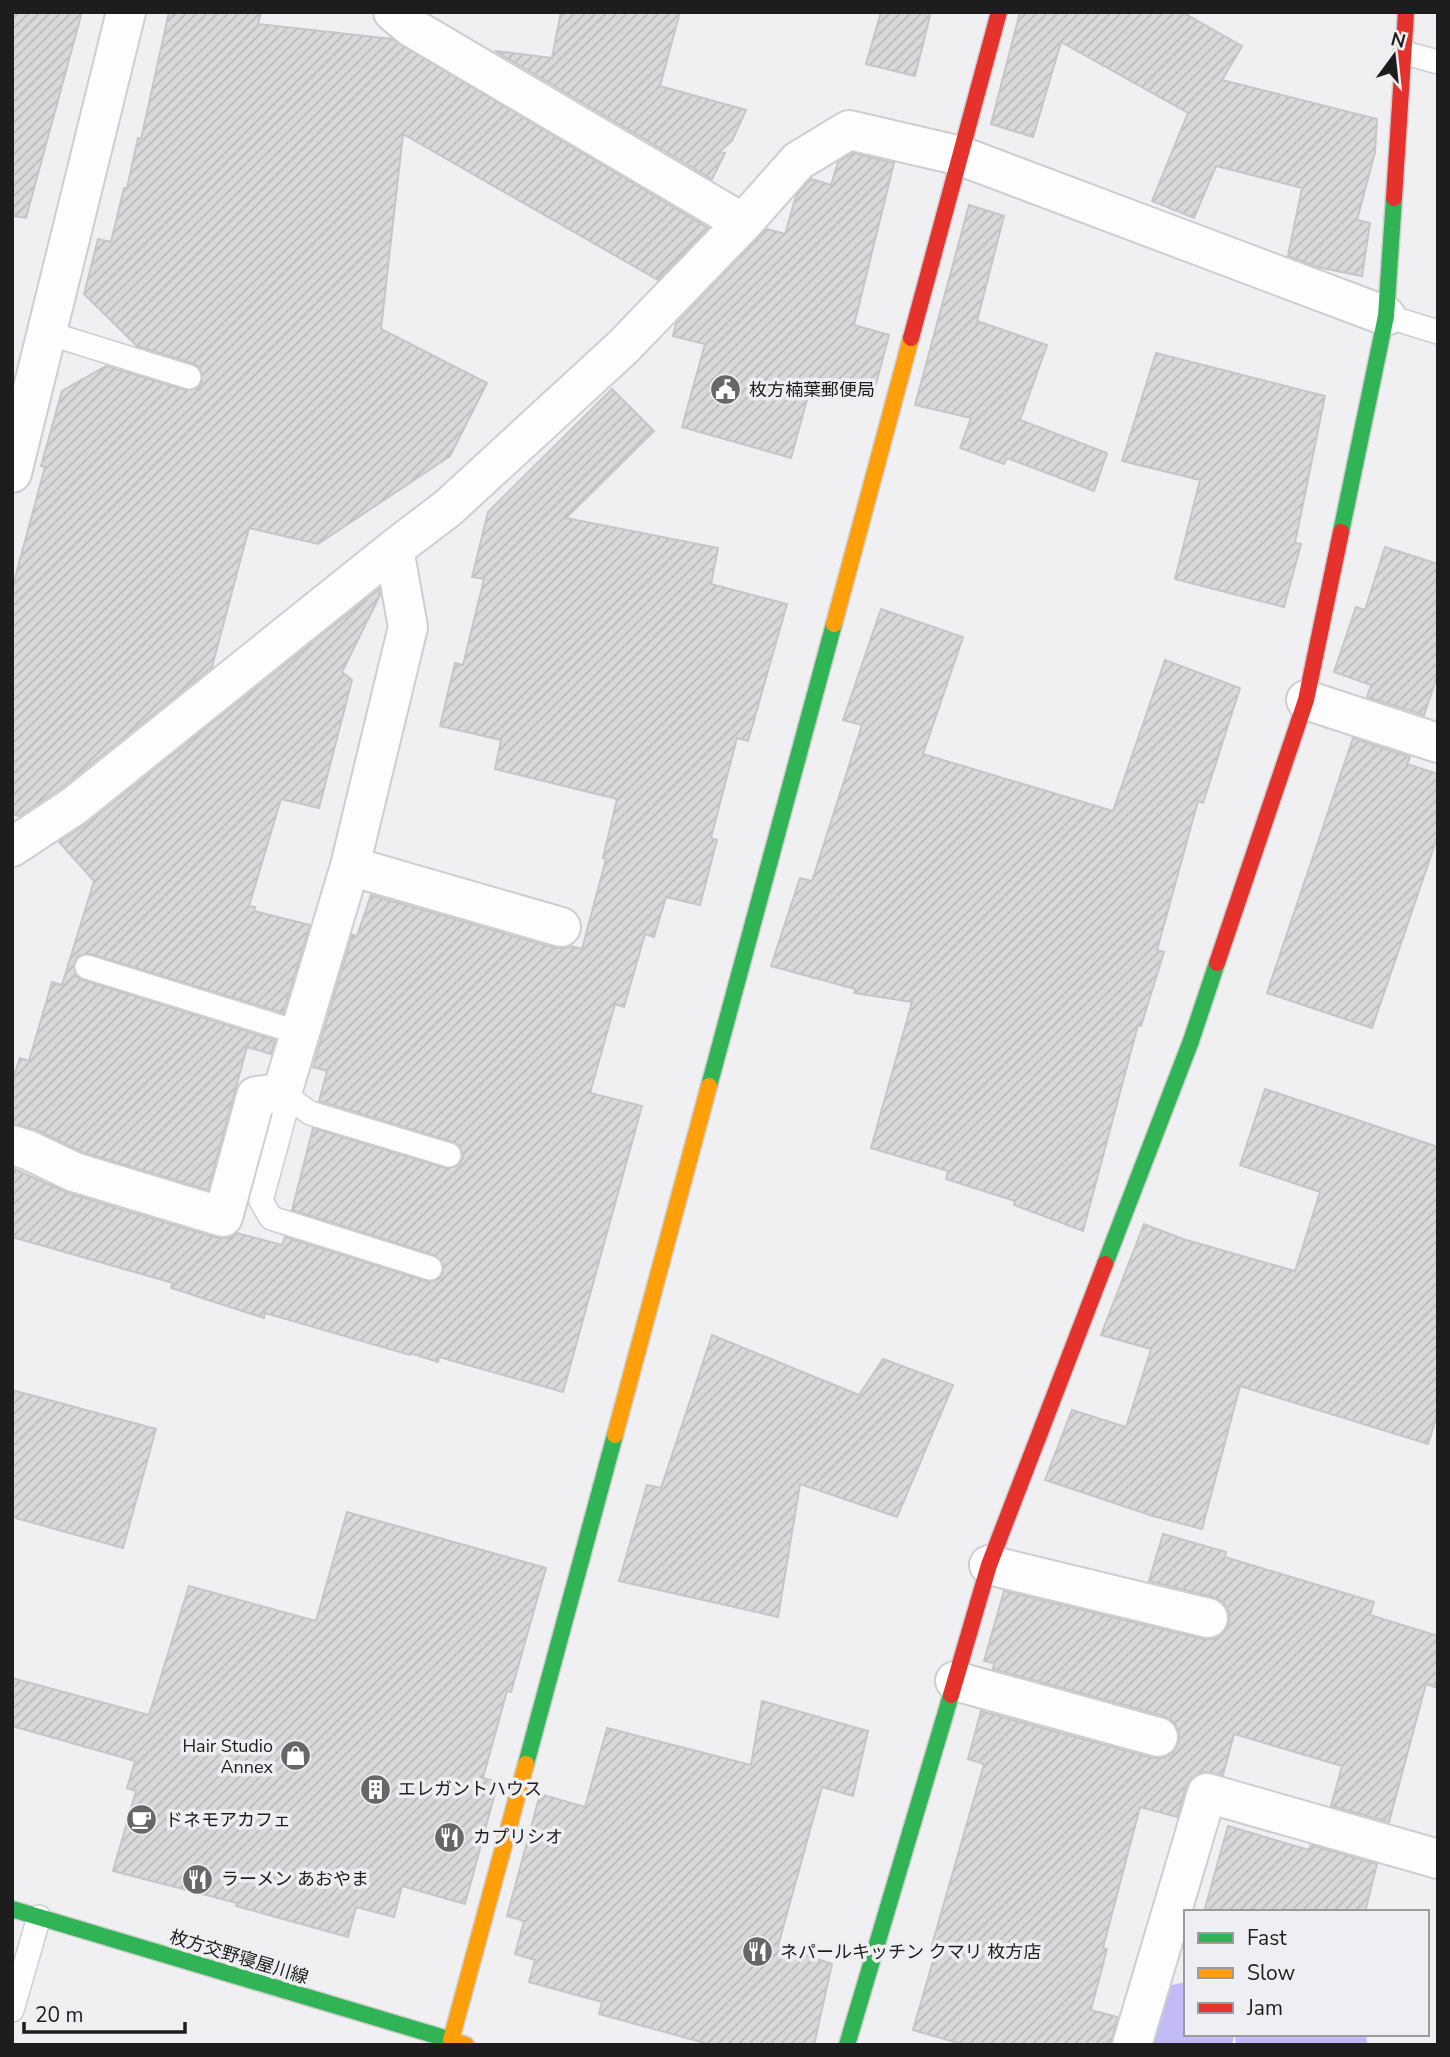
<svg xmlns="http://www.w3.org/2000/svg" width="1450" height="2057" viewBox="0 0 1450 2057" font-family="'Nunito Sans','Noto Sans JP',sans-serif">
  <defs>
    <pattern id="building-hatch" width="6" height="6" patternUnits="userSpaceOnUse" patternTransform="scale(1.75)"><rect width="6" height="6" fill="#d9d9da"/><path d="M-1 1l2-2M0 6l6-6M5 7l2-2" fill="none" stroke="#bababb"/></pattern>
  </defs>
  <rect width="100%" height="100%" fill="#f0f0f2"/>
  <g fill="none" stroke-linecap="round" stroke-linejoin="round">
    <path stroke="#c2bbf5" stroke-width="96" d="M1283,2034l36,11
      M1181,2045l5,-14"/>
  </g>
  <path fill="url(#building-hatch)" stroke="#c6c6c8" stroke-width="2" d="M12,12h70l-56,206 -14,-2z
    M169,12h92l-3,12 134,15 316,189 -50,52 -255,-146 -22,195 106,54 -37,73 -132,88 -69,-16 -37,139 -151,121 -42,28 -7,-2v-225l33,-122 -4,-1 21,-75 44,-25 80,24 12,-2 4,-7 -2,-13 -6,-4 -57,-18 -53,-52 14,-55 13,3 13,-54h3l11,-50 3,1z
    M561,12h119l-20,74 86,24 -14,31 -13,11 6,1 -13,26 -217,-128 57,7z
    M881,12h50l-16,64 -49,-12z
    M1020,12h162l60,34 -20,34 155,39 -2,33 -18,68 13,3 -8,53 -45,-9 -29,-11 14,-68 -86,-22 -22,52 -42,-17 36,-88 -127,-71 -28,95 -42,-13z
    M853,153l41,10 -40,162 35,10 -16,60 -34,-8 -2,6 -26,-8 -20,73 -109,-31 23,-83 -32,-8 3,-12 91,-95 18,5 11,-38 15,-17 20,6 7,-23z
    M969,205l35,11 -27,105 70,24 -27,75 87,33 -13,38 -87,-33 -3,6 -44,-16 11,-30 -56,-13z
    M1156,353l169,43 -30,147 6,1 -17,63 -109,-28 25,-99 -78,-19z
    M612,389l42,42 -88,87 152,30 -7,36 76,20 -39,137 -11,-3 -26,100 6,2 -17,65 -34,-8 -12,40 -9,-3 -21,73 -9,-3 -25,89 52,13 -79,286 -124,-35 -1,5 -28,-9v2l-145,-42 -1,5 -93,-30 2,-5 -161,-46v-69l56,25 149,45h11l9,-5 45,12 3,-8 141,44h8l6,-3 3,-6v-8l-9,-9 -142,-45 21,-82 132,40 13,-2 5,-8 -3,-12 -7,-4 -134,-41 8,-30 -14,-4 39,-132 5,1 14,-41 184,53h11l5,-2 11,3 24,-90 -3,-1 14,-59 -122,-30 6,-29 -61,-14 15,-63 8,2 21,-86 -12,-2 16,-65z
    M1385,547l53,17v110l-14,41 -57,-18 4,-12 -37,-13 22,-65 9,3z
    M379,589l1,6 -38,77 10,8 -33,128 -38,-9 -32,107 6,1 -1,4 56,14 -27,88 -192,-59 -13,2 -4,8 2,12 7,4 192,60 -4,14 -24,-7 -39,143 -126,-38 -45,-22 -25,-6v-43l8,-23 9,3 23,-79 10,3 32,-104 -35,-39 29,-19z
    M881,609l82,28 -40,117 190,57 52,-151 75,28 -37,115 -5,-2 -41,149 7,2 -23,74 -3,-1 -55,206 -69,-26 1,-4 -69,-22 2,-8 -77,-23 41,-146 -58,-9 1,-4 -84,-23 29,-88 12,3 50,-156 -19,-5z
    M1353,738l57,19 -3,7 31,10v61l-66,193 -105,-35z
    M1265,1089l173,58v265l-10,32 -188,-58 -38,143 -49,-13 -108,-36 27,-70 54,17 25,-78 -50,-14 43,-111 39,15 112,32 25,-79 -80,-27z
    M712,1335l147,60 24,-36 70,26 -56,132 -97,-33 -22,133 -159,-36 28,-96 14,3z
    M12,1390l144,39 -33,119 -111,-31z
    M347,1512l199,56 -35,124 -4,-1 -24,87 15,4 -33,122 -63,-18 -8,31 -38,-10 -8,30 -112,-31 1,-3 -124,-32 23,-80 -9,-3 8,-27 -123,-35v-48l137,37 40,-129 127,35z
    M1163,1534l63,18 -1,5 149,45 -4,13 68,21v52l-12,-4 -37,138 -58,-16 11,-40 -108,-32 -11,41 -21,-3 -10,5 -6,10 -9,30 -37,-10 -37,141 4,1 -16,61 26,7 -6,28h-146l-52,-15 22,-76 -5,-2 54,-188 -16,-5 13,-48 171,47h11l10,-5 6,-11v-10l-5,-10 -10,-6 -171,-47 1,-6 -10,-2 20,-70 199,48h12l9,-6 5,-11v-11l-6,-9 -10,-5 -64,-16z
    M762,1701l106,30 -15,65 -31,-9 -44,159 54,18 -18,81h-102l-113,-31 3,-12 -73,-20 6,-22 -20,-6 9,-33 -17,-5 33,-122 45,13 22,-79 144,37z
    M1228,1826l81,24 2,-5 66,19 -12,48h-161z"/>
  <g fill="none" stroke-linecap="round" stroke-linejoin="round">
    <defs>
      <path id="lane" d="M1405,53l33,9
        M1386,316l52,16
        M48,333l141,44
        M87,967l213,66
        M282,1093l28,20 139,42
        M289,1098l-28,103 10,17 159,50
        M12,2010l27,-93"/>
      <path id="street" d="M393,12l18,15 332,196
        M12,473l114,-461
        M1306,700l132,43
        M12,847l62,-41 320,-257 54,-41 174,-160 121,-125 55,-62 51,-31 112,26 425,160
        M350,866l211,61
        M12,1145l16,5 46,22 149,45 33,-121 26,-3 68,-227 58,-239 -14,-78
        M989,1565l219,53
        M955,1681l203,56
        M1132,2045l75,-252 231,66"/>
      <path id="fast" d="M1341,532l45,-216 8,-118
        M709,1086l125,-462
        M1105,1264l86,-223 26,-78
        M526,1764l89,-329
        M12,1909l439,131 -1,5
        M847,2045l104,-350"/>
      <path id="slow" d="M834,624l77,-286
        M615,1435l94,-349
        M466,2045l-15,-5 75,-276"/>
      <path id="jam" d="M1394,198l12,-186
        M911,338l88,-326
        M1217,963l89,-263 35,-168
        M951,1695l38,-130 116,-301"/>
    </defs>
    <use href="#lane" stroke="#cececf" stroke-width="26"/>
    <use href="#street" stroke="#cececf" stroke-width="42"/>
    <use href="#fast" stroke="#cececf" stroke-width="19"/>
    <use href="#slow" stroke="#cececf" stroke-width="19"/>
    <use href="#jam" stroke="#cececf" stroke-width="19"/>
    <use href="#lane" stroke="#fdfdfd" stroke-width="23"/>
    <use href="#street" stroke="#fdfdfd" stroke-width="38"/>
    <use href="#fast" stroke="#30b455" stroke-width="16"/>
    <use href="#slow" stroke="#ff9f0a" stroke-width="16"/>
    <use href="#jam" stroke="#e5322d" stroke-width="16"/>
  </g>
  <defs>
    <symbol id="civic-disc" viewBox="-11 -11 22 22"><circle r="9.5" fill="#676768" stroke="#efeff3"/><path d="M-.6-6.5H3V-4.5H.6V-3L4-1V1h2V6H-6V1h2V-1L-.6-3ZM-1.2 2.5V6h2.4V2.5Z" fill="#fff"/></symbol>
    <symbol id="shop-disc" viewBox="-11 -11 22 22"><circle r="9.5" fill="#676768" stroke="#efeff3"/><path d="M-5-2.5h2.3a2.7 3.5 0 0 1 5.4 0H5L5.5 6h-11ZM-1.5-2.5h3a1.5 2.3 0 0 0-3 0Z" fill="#fff"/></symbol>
    <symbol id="building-disc" viewBox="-11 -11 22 22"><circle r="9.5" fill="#676768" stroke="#efeff3"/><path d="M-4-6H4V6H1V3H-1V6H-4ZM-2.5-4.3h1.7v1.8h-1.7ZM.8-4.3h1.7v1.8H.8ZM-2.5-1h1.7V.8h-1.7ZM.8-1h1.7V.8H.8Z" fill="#fff"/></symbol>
    <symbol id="cafe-disc" viewBox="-11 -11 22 22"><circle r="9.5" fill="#676768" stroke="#efeff3"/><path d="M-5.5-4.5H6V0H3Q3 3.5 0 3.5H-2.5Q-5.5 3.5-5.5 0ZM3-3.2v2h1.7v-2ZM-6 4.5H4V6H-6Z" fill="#fff"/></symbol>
    <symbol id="restaurant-disc" viewBox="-11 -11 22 22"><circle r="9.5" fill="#676768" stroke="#efeff3"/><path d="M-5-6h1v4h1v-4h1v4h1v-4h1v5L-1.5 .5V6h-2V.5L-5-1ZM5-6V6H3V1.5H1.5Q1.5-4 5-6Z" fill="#fff"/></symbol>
  </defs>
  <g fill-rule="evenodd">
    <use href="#civic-disc" x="708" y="372" width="35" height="35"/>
    <use href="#shop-disc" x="278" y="1738" width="35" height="35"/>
    <use href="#building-disc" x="358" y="1772" width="35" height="35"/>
    <use href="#cafe-disc" x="124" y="1802" width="35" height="35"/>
    <use href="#restaurant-disc" x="432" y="1820" width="35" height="35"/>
    <use href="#restaurant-disc" x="180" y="1862" width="35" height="35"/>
    <use href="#restaurant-disc" x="740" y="1934" width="35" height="35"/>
  </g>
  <g text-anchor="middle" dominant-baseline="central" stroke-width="7" stroke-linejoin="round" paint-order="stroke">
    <g font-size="18" fill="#1d1d1e" stroke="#efeff3" text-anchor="start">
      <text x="749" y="390">枚方楠葉郵便局</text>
      <text x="273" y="1746" text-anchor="end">Hair Studio<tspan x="273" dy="21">Annex</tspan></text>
      <text x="398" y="1789">エレガントハウス</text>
      <text x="165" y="1820">ドネモアカフェ</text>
      <text x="473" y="1837">カプリシオ</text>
      <text x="221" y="1879">ラーメン あおやま</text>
      <text x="780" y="1952">ネパールキッチン クマリ 枚方店</text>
    </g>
    <g font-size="18" fill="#1d1d1e" stroke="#efeff3">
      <text transform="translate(239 1957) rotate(17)">枚方交野寝屋川線</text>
    </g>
  </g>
  <rect width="1450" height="2057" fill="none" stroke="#1d1d1e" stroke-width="28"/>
  <rect x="1184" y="1910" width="245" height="126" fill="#efeff3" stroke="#9b9b9e" stroke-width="2"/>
  <rect x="1198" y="1933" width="35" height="10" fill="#30b455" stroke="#9b9b9e" stroke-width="2"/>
  <text x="1247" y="1945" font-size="21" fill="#1d1d1e">Fast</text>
  <rect x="1198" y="1968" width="35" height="10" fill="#ff9f0a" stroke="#9b9b9e" stroke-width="2"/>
  <text x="1247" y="1980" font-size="21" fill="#1d1d1e">Slow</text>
  <rect x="1198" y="2003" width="35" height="10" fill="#e5322d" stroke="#9b9b9e" stroke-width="2"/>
  <text x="1247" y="2015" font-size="21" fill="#1d1d1e">Jam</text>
  <g transform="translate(1394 56) rotate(15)" stroke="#efeff3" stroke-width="5" paint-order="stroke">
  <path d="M0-5L12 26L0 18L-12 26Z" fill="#1d1d1e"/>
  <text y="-10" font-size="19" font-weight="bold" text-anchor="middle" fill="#1d1d1e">N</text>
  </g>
  <path d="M24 2022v10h161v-10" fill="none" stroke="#1d1d1e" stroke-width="3.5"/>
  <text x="35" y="2022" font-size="21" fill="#1d1d1e" stroke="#efeff3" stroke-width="5" paint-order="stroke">20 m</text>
</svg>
